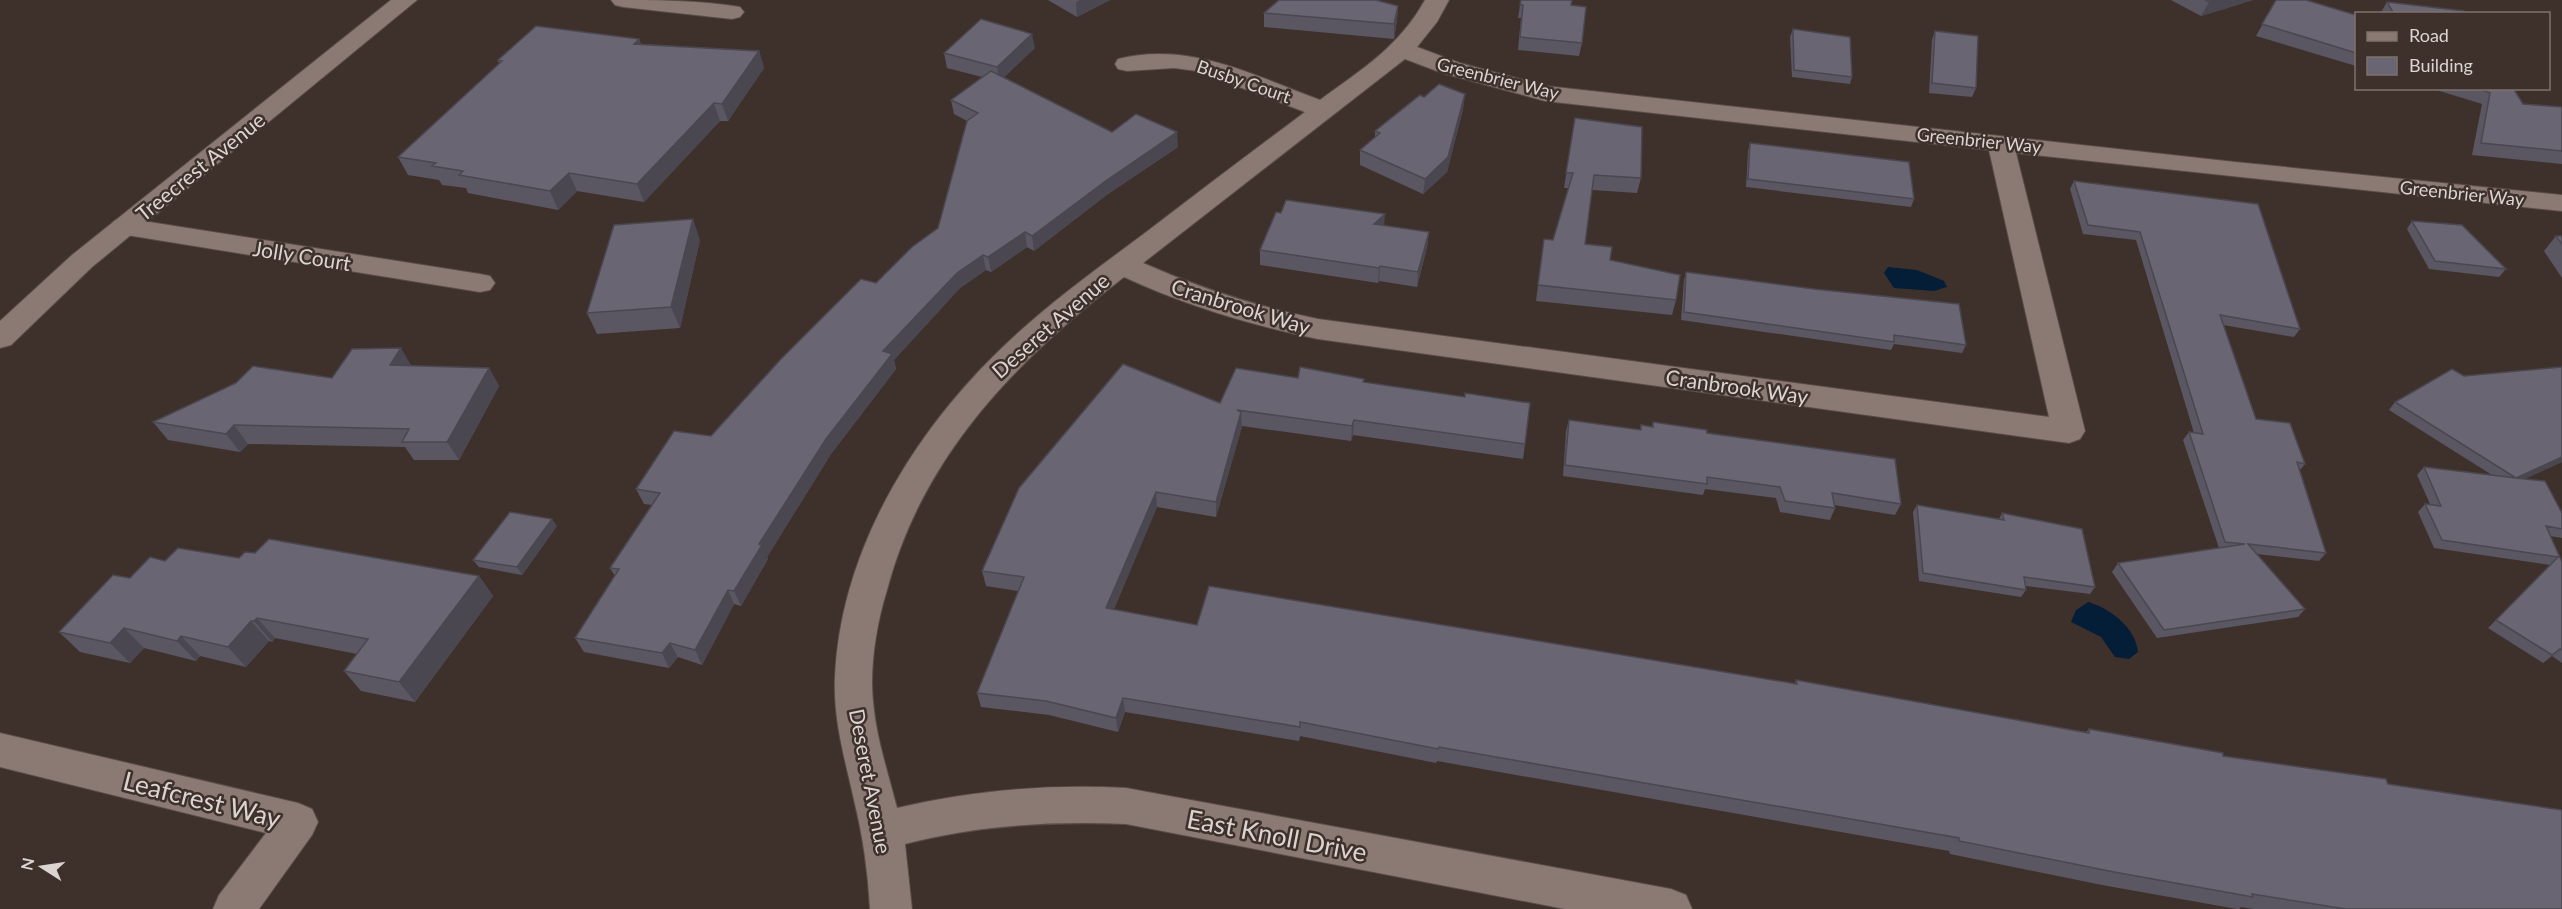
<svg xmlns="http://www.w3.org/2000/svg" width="2562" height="909" viewBox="0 0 2562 909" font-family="Lato,sans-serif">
  <rect width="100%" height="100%" fill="#3e312b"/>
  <path fill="#041e38" d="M1888,267l29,3 27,11 3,6 -13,4 -40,-3 -10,-15z
    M2088,602c22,6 48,26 50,50l-9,7 -14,-2 -14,-20 -30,-15 5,-12z"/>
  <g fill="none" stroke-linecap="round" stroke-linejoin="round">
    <defs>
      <path id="minor" d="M611,0c43,0 88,0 129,7l4,5 -4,5 -8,2 -109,-12 -8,-2z
        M1425,0h24l-12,22 -20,25 43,16 86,23 689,76 327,33v16l-546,-58 69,278 -5,8 -11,4 -751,-104c-67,-14 -131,-33 -194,-62 -107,83 -201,177 -237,313 -9,29 -15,63 -15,94 1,45 14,81 25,124 76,-18 151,-24 229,-20l545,101 15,6 6,14h-127l-439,-85c-75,-3 -148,1 -221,20l7,65h-42c-2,-37 -7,-73 -16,-109 -9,-41 -21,-80 -19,-123 6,-134 87,-258 184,-345 41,-37 86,-69 130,-102 52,-40 104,-79 156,-118l-108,-41 -23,-3 -47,3 -9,-2 -3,-5 3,-5c72,-18 137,17 202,41 42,-31 79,-53 105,-100zM1405,59l37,14 103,28 444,49 60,267 -731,-98c-63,-13 -116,-30 -175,-56z
        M124,218l356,56 10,2 5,7 -5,7 -10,2 -366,-59 -4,-6 4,-6z
        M0,733l298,70 14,6 6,13 -6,13 -53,74h-46l6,-14 47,-62 -266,-66z"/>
      <path id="tertiary" d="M391,0h26l-325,267 -81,78 -11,3v-27l72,-66z"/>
    </defs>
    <use href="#minor" stroke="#584d48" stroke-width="2"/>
    <use href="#tertiary" stroke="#584d48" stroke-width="2"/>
    <use href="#minor" fill="#8a7a73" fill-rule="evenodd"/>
    <use href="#tertiary" fill="#8a7a73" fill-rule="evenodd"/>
  </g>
  <path fill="#5a5762" d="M1048,0h62l-33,17z
    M2171,0h82l-52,16z
    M2276,0l80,15v51l-100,-30z
    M2387,2l79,12h-86z
    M1520,5h51l11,38 -3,13 -61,-6 3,-32h-3z
    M1398,6l-1,14 -3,19 -130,-12v-14z
    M1793,29l59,48 -2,7 -58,-7 -2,-40z
    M1935,31l41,57 -4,9 -43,-4 3,-53z
    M639,39l2,5 118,7 5,17 -36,53h-8l-76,81 -67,-11 -19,19 -90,-17 -2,-5 -24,-3 -3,-5 -31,-5 -10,-18 101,-93 -1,-4z
    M1035,48l-31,29 108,55 66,15 -70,47 -74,57 -7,-4 -36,25 -5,-2 -26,18 -66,72 2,9 -65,85 -64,103 1,2 -27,47 -7,-2 -32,61 -24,-8 -9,11 -85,-16 -9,-14 40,-62 -5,-8 42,-63 -8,-1 -8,-15 75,-53 165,-153 62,-55 29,-107 -13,-7 -3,-14 31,-23 -35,-9 -3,-15z
    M2430,88h83l10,16 39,3v57l-90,-9 10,-51z
    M1465,94l-2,15 -16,63 -24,22 -63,-29v-15l15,-13v-6l49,-34z
    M1575,118l66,60 -4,15 -45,-3 -7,54 25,16 66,40 -4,15 -136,-14 8,-62 9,1 16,-52h-5z
    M1750,143l164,56 -3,8 -165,-20 2,-36z
    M2074,181l226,148 -6,8 -71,-12 33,94 49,45 -5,6 26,83 -7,8 -62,-7 48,55 -7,8 -141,21 -45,-66 6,-9 101,-15 -36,-108 6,-8 5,1 -58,-193 -53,-6 -13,-45z
    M2412,221l94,48 -7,8 -70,-8 -22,-40z
    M1384,226l45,6 -2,15 -10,40 -38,-6 -1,2 -118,-18v-15z
    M2556,236h6v42l-18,-27z
    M700,240l-20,88 -83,6 -10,-21z
    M1686,272l280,73 -4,8 -68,-9 -3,6 -210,-30 3,-40z
    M411,366l78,2 10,18 -40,74h-45l-9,-13 -157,-3 -8,8 -72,-12 -15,-18 179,-44z
    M2562,367v95l-38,17 38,34v25l-12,-2 12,26v101l-10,-7 -9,7 -55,-35 62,-63 -116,-17 -16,-36 7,-8h5l-13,-29 7,-8 68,8 -103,-65 6,-8 69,-26z
    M1298,378l66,4 101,15v-4l60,51 -2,15 -170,-24 -2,6 -109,-15 -26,91 -59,-10 -43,102 83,16 598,59 1,-4 290,52 3,-3 134,27 165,28 174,125h-308l-13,-2 -2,2h-2l-135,-24 -152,-31 -1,-3 -512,-90 -1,2 -136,-27 -1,5 -174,-29 -7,20 -69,-17 -68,-8 -4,-14 41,-102 -32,-5 -4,-15 238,-168z
    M1569,420l71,10 1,-5 11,2 1,-5 54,11 194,71 -6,11 -61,-10 1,3 -5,12 -50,-8 -4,-14 -71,-9 -2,6 -140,-19 3,-45z
    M1917,505l82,14 3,-6 93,74 -5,7 -64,-8v4l-5,7 -102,-16 -6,-69z
    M557,526l-35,49 -43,-8 -6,-7z
    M255,553l224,23 14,20 -78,106 -54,-11 -17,-20 13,-17 -82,-16 -3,4 -3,-1 -23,26 -46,-11 -4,5 -52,-13 -14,15 -50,-11 -21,-20 71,-54 35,-17 74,-3z"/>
  <path fill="#4a4750" d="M1080,0h30l-33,17 -1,-15z
    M2216,0h37l-52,16 8,-14z
    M1398,6l-1,14 -3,19v-15z
    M1032,34l3,14 -36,33 -2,-14z
    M639,39l7,17 -12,-12z
    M759,51l5,17 -36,53 -6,-17z
    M1465,94l-2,15 -16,63 -24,22 2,-15z
    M714,103l6,18 -76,81 -7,-18z
    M1177,132l1,15 -70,47 -74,57 -2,-15 75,-56z
    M569,173l8,18 -19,19 -8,-19z
    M1385,214l-1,15 -10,-5z
    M693,219l7,21 -20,88 -9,-21z
    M1025,232l2,15 -36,25 -3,-15z
    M1429,232l-2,15 -10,40 1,-15z
    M983,255l3,15 -26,18 -66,72 2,9 -65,85 -64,103 1,2 -27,47 -7,-15 25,-47 124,-193 74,-78z
    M1380,266l-1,15 -1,2 1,-15z
    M401,348l11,19 -22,-2z
    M489,368l10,18 -40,74 -12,-18z
    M1241,412l1,15 -26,90v-15z
    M1354,420l-1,15 -2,6 1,-15z
    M234,425l14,19 -8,8 -14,-18z
    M2562,457v5l-53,24 7,-8z
    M1156,492l1,15 -49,115 -2,-14z
    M552,519l5,7 -35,49 -5,-8z
    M479,576l14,20 -78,106 -16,-20z
    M728,590l6,14 -32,61 -7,-15z
    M257,618l18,20 -3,4 -18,-21z
    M251,621l18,20 -23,26 -18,-20z
    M124,628l20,20 -14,15 -20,-20z
    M181,636l19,20 -4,5 -19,-20z
    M670,643l8,14 -9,11 -7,-15z
    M1123,698l2,14 -7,20 -2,-14z"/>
  <path fill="#696572" stroke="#4a4750" stroke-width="1.5" d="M1279,0h97l22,6 -4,18 -130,-11z
    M1521,0h51l-1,5 15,2 -4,36 -62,-6 3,-32h-3z
    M2205,0h11l-7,2z
    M2276,0h30l50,15v38l-94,-29z
    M2387,2l77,9 2,3h-72z
    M981,19l51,15 -35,33 -53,-14z
    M536,26l103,13 -5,5 125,7 -37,53 -8,-1 -77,81 -68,-11 -19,18 -91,-16 4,-4 -31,-5 4,-3 -38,-6 104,-96 -4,-1z
    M1793,29l57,8 2,40 -58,-7z
    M1935,31l43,5 -2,52 -44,-5z
    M991,71l121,61 24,-18 41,18 -70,48 -75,56 -7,-4 -37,25 -5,-2 -26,18 -74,78 9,3 -66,85 -67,105 3,1 -28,46 -6,-1 -33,60 -25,-7 -8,10 -87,-15 44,-69 -9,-1 50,-75 -24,-4 38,-58 37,5 69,-76 81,-81 15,4 36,-36 26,-19 29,-107 11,-8 -27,-13z
    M1439,84l26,10 -17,63 -23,22 -65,-29 20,-17 -5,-2 45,-36 4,2z
    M2477,88h36l10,16 39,3v44l-81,-8 9,-50z
    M1575,118l67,9 -1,51 -47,-3 -9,69 27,3 -2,13 70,15 -4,25 -138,-15 6,-46 9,1 20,-67h-7z
    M1750,143l159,19 5,37 -166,-20z
    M2074,181l184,23 42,125 -80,-14 36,104 34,4 15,41 -8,-2 29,91 -78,-9 57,65 -141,21 -46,-67 127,-19 -20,-2 -36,-110 14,2 -63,-202 -52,-7z
    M1286,200l99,14 -11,10 55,8 -11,40 -38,-6 -1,2 -119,-18 16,-38 5,1z
    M693,219l-22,88 -84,6 27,-88z
    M2412,221l50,4 44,44 -71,-8z
    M2556,236h6v8z
    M1686,272l128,17 145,15 7,41 -72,-10v7l-210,-30z
    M401,348l-11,17 99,3 -42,74h-45l7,-13 -175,-4 -8,9 -73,-12 83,-39 17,-17 79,12 20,-29z
    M1123,364l97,39 16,-35 62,10 2,-11 64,12 -1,3 102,15v-4l65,10 -5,41 -171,-24 -2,6 -115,-16 4,2 -25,90 -60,-10 -50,116 91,17 12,-39 588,98 -1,-4 293,53v-4l134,24v3l163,23 2,5 174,26v99h-216l-94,-15 1,3 -139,-25 -155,-31v-3l-520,-91 -1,2 -138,-27v5l-177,-29 -7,20 -70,-17 -69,-8 47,-116 -42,-6 37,-83z
    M2562,367v90l-46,21 29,3 17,32v16l-16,-3 16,36v88l-2,-1 -8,6 -56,-35 62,-63 -116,-17 -17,-36 16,2 -17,-39 92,11 -121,-76 57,-33 12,7z
    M1569,420l72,10v-5l12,2v-5l54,8v3l188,26 6,45 -69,-11 3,15 -50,-7 -5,-14 -73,-10v7l-142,-19z
    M1917,505l87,15 -2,-7 80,16 13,58 -71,-10 2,13 -103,-17z
    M510,512l42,7 -35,48 -44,-7z
    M269,539l210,37 -80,106 -55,-11 24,-32 -111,-21 -3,3h-3l-23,26 -47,-11 -4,5 -53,-13 -14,15 -51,-11 54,-57 17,3 20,-21 15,4 13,-13 61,10 6,-6 10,1z"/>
  <g text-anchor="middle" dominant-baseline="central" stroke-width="5" stroke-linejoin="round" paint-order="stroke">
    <g font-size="18" fill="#dcd4d0" stroke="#3e312b">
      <text transform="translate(1498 78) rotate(14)">Greenbrier Way</text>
      <text transform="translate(1244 81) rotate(19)">Busby Court</text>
      <text transform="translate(1979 140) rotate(6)">Greenbrier Way</text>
      <text transform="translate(2462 193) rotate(6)">Greenbrier Way</text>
    </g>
    <g font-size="21" fill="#dcd4d0" stroke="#3e312b">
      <text transform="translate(200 166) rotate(-39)">Treecrest Avenue</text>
      <text transform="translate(302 255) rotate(9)">Jolly Court</text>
      <text transform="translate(1241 306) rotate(17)">Cranbrook Way</text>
      <text transform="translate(1050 325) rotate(-41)">Deseret Avenue</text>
      <text transform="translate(1737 386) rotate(8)">Cranbrook Way</text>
      <text transform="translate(871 781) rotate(79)">Deseret Avenue</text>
    </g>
    <g font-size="26" fill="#dcd4d0" stroke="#3e312b">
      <text transform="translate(202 799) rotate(14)">Leafcrest Way</text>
      <text transform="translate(1277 835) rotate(11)">East Knoll Drive</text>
    </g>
  </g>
  <rect x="2355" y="12" width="195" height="78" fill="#3e312b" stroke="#7d726d" stroke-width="1.5"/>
  <rect x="2367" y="32" width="30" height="9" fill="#8a7a73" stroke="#7d726d" stroke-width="1.5"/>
  <text x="2409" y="42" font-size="18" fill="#dcd4d0">Road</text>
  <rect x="2367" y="57" width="30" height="18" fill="#696572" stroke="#7d726d" stroke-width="1.5"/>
  <text x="2409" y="72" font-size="18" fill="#dcd4d0">Building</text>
  <g transform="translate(42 867) rotate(282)" stroke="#3e312b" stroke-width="4.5" paint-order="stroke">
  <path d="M0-4.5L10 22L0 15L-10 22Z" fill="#dcd4d0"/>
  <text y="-9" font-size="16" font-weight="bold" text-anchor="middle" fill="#dcd4d0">N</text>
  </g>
</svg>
